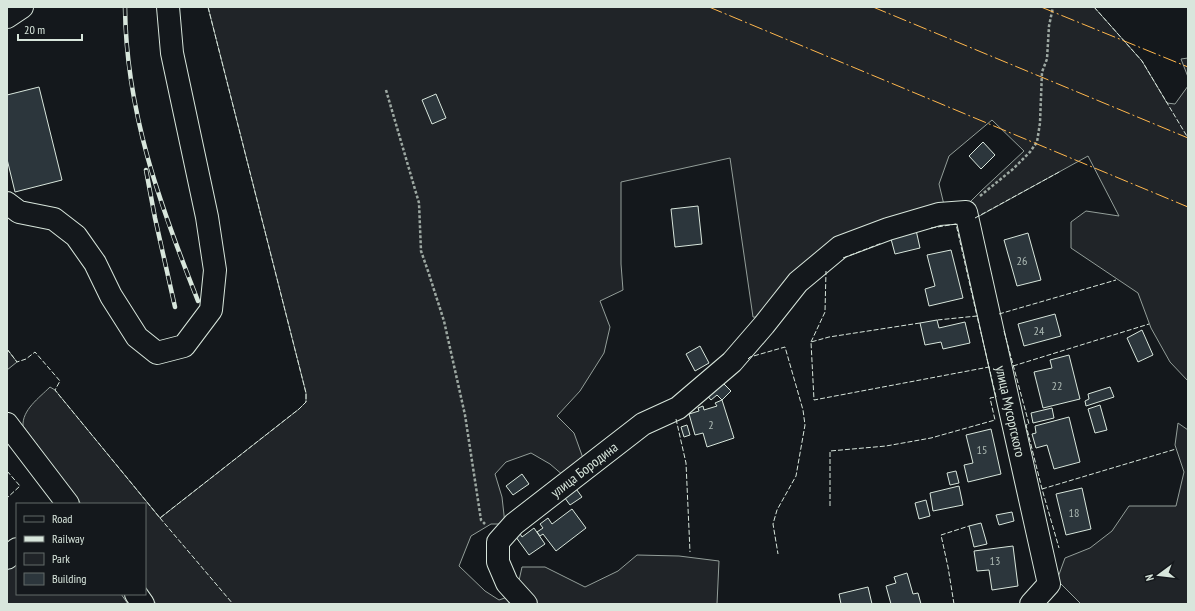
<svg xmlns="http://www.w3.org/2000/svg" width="1195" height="611" viewBox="0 0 1195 611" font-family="'PT Sans Narrow',sans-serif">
  <rect width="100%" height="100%" fill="#14181c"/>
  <path fill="#202428" stroke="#939e99" d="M208,7h886l48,54 25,42 8,1 13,-18v295l-18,-19 -19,-34 -13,-35 -67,-45v-26l15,-11 33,5 -31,-60 -114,63 -6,-15 13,-13 43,-40 -32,-31 -43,36 -10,28 6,25 -106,45 -64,65 -22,-2 -23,-159 -109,24v82l2,26 -23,11 10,26 -6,26 -24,38 -23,25 17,17 10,28 -20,15 -14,-12 -19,-11 -25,9 -11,12 7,23 3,27h-14l-20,12 -12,30 26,25 14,9 17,-6 6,-27h23l40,20 33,-16 19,-16 42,1 40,5 -2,43h-561l-11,-15v-85h-64l-58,-78c-1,-16 16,-28 27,-39l5,3 105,128 139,-109 7,-7v-9z
    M1188,58v19l-7,-18z
    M7,349l10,13 -10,8z
    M1178,423l10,7v174h-107l-24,-24 8,-22 25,-10 22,-17 17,-25h47l8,-34 -9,-27z
    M17,557v37h104l7,10h-121v-38z"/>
  <path fill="#2c363c" stroke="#d8e6dc" d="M39,87l23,93 -47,12 -8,-33v-64z
    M436,94l10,24 -14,6 -10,-24z
    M983,142l12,13 -14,14 -12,-13z
    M698,206l4,38 -27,3 -4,-38z
    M916,230l4,18 -25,6 -4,-15z
    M1028,233l13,47 -24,6 -13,-46z
    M951,250l12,48 -34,8 -4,-17 10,-3 -8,-31z
    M1055,314l6,22 -37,10 -6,-22z
    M937,320l2,8 26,-6 5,21 -27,6 -2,-7 -16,3 -5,-22z
    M1142,330l11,25 -15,7 -11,-24z
    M700,346l9,17 -14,8 -9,-17z
    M1069,355l11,44 -37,9 -9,-36 18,-4 -2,-8z
    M722,382l9,9 -9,9 -5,-5 -6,5 -6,-7z
    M1110,387l4,10 -28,9 -1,-5 4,-2 -1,-5z
    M722,400l12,38 -27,9 -4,-14 -8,2 -6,-21 10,-3 -1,-3 5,-2 1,4 13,-4 -2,-3z
    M1100,405l7,25 -12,3 -7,-24z
    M1052,408l2,10 -21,5 -2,-10z
    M1069,417l11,45 -26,7 -7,-24 -11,3 -4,-14 4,-1 -1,-7z
    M687,425l3,10 -6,2 -3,-10z
    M991,429l10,45 -33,8 -4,-17 9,-2 -7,-28z
    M956,471l3,12 -9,2 -3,-12z
    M522,474l7,10 -16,11 -7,-9z
    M574,486l8,11 -12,8 -8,-11z
    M959,486l4,19 -30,6 -3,-18z
    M1082,488l9,41 -25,6 -10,-41z
    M926,500l4,16 -11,3 -4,-16z
    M572,509l14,19 -30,23 -13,-17 -3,2 -3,-4 6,-4 -3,-4 8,-6 4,6z
    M1012,512l2,9 -15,4 -3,-10z
    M981,523l6,21 -13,3 -5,-21z
    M534,528l11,16 -16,11 -16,-22 5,-3 4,7z
    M1013,546l5,40 -26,4 -3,-20 -12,1 -3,-20z
    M907,573l6,21 5,-1 3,11h-30l-5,-18 10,-3 -2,-6z
    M868,587l4,17h-31l-2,-10z"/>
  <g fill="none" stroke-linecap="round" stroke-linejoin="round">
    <defs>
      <g id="minor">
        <path d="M7,17l15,-10"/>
        <path d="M7,203l12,9 35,7 22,17 19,27 16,33 26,41 20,16 27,-7 27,-36 4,-40 -8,-53 -35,-164 -4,-46"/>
        <path d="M7,424l61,80"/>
        <path d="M7,558l10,-9"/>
        <path d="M136,594l7,10"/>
        <path id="s1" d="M526,604l-19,-21 -9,-21v-20l16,-18 129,-100 35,-16 54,-46 32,-37 34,-43 42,-35 48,-18 51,-15 27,-2 83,372 -18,20"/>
      </g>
    </defs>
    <use href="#minor" stroke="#d8e6dc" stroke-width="24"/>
    <path stroke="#9da8a2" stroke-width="2.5" stroke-dasharray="3 2" stroke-linecap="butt" d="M386,90l33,113 2,48 7,20 16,50 21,94 16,105 4,4
      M980,196l33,-27 17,-17 7,-10 3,-19 2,-51 5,-13 2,-33 4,-19"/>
    <use href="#minor" stroke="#14181c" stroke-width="22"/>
    <defs>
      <path id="rail" d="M125,7c1,105 35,198 73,294
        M146,170l9,48 20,89"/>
    </defs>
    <use href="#rail" stroke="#d8e6dc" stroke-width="4.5"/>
    <use href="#rail" stroke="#14181c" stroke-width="3" stroke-dasharray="9" stroke-linecap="butt"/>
    <path stroke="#d8e6dc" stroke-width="1" stroke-dasharray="5 2" stroke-linecap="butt" d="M1094,7l48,54 46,77
      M975,218l86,-47
      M931,228l25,-4 21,92
      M843,258l39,-15
      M999,314l117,-34
      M920,323l-91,14 -18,5 3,58 175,-33 -12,-51 -40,4
      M1004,331l25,93 -3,1 16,64 17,59
      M811,342l14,-30 1,-41
      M7,349l10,13 9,-3 9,-7 25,29 -5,9 4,5 101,123 139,-109 7,-7v-9l-98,-386
      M748,359l2,-2 35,-10 18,63 2,15 -9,51 -19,34 -4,14 5,30
      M1013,366l136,-42
      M676,419l10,44 4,89
      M7,471l13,15 -13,12
      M1042,489l134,-40
      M830,506v-55l56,-5 45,-8 64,-18 -5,-22 6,-1 -7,-30
      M160,518l73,86
      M954,604l-6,-37 -7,-32 28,-9"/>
    <path stroke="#ffb74d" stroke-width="1" stroke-dasharray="14 3 2 3" stroke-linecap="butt" d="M709,7l479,200
      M873,7l315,131
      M1041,7l147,60"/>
  </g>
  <g text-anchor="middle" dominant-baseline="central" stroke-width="3" stroke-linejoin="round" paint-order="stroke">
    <g font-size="12" fill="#adbab4">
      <text x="1022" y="260">26</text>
      <text x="1039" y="330">24</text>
      <text x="1057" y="385">22</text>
      <text x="711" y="424">2</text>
      <text x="982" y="449">15</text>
      <text x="1074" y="512">18</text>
      <text x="995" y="560">13</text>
    </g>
    <g font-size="14" fill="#d8e6dc" stroke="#14181c">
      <text stroke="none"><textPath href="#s1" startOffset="862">улица Мусоргского</textPath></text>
      <text stroke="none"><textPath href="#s1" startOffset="184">улица Бородина</textPath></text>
    </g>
  </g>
  <rect width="1195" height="611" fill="none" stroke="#d8e6dc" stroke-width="16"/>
  <rect x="16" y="503" width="130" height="92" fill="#14181c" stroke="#626a69"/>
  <rect x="24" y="516" width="20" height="6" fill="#14181c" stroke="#626a69"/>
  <text x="52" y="523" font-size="12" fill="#d8e6dc">Road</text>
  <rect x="24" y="536" width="20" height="6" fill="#d8e6dc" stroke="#626a69"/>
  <text x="52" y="543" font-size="12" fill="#d8e6dc">Railway</text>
  <rect x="24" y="553" width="20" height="12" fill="#202428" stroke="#626a69"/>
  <text x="52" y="563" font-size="12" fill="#d8e6dc">Park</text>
  <rect x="24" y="573" width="20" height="12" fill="#2c363c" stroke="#626a69"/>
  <text x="52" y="583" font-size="12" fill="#d8e6dc">Building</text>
  <g transform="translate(1159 575) rotate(255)" stroke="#14181c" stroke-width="3" paint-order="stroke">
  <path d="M0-3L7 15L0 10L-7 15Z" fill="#d8e6dc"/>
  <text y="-6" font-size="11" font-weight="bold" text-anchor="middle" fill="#d8e6dc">N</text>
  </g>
  <path d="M18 34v6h64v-6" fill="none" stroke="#d8e6dc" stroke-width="2"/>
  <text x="24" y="34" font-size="12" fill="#d8e6dc" stroke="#14181c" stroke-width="3" paint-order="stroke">20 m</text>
</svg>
